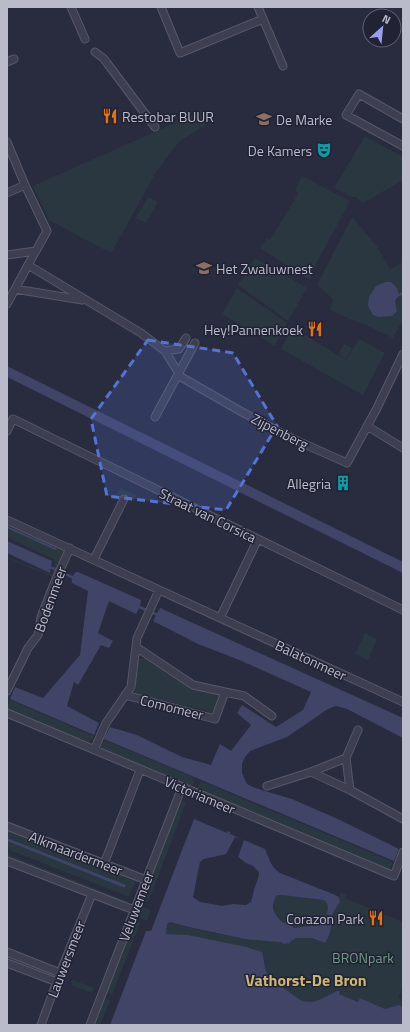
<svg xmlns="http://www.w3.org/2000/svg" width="410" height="1032" viewBox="0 0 410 1032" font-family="'Titillium Web',sans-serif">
  <rect width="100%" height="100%" fill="#292b3f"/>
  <path fill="#2b3740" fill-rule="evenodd" d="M201,111l5,14 -26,16 -11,13 -14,20 -43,78 -9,-3 -54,-29 -16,-34 117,-52z
    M365,136l38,21v23l-40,23 -7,-6h-4l-18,-9z
    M302,176l48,25 -34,63 -6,16 -50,-32 7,-10 3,2 28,-46 -3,-4z
    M148,197l10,5 -12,21 -10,-5z
    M352,217l24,28 14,24 13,-7v58l-10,18 -23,-11 -29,-12 -11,-5 3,-11 -16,-14zM399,295l-4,6 2,10 -5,5 -13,1z
    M255,258l52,30 -19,33 -50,-36z
    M237,288l50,35 -12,23 -53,-32z
    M292,329l11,8 2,-2 41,25 13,-21 26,14 -22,42 -82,-46z
    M344,344l8,4 -6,11 -8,-5z
    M121,488l15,7 -3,7 -16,-8z
    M7,523l56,26 1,5 -10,23 -29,-11 -18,-9v-1l17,8 25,10 3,-1 3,-9 -2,-5 -46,-22z
    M365,633l12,6 -9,21 -13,-6z
    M145,658l45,30 23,5 4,2 2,3c-2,7 -3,14 -10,16l-2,-3 -65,-16 -3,2 -4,-3v-3l3,-29 3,-3z
    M10,700l84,36 -2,5 -1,-1 -2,4 -82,-34v-4z
    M104,740l91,38 -2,7 -3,1 -87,-35 -2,-4v-2l2,1 -1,-1z
    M201,781l192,81 -2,4h-1v1l1,1v1l-2,1 -190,-79 -1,-4z
    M180,801l6,2 -37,97c-3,3 -5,3 -8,1z
    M7,829l126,49 3,2 -7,17 -122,-48v-8l118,47 1,-2 -119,-48z
    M7,854l120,47 -1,2 -119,-45z
    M341,892l5,3 -1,3 58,24v65l-5,11 5,2v7l-4,-2 -14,4 -25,-10 -1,3 -20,-8 1,-3h-3l-18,9 -7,2 -10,-1 -33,-23 -3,-5 -2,-17 -98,-22 1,-10 3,-2c24,7 49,13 74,16 14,2 28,1 41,5l11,-5h16l13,5v-27l-7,8 -3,1 -21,3 -7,-6 -2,1h-2c-9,-9 -13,-15 -6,-28h5l43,5c4,5 3,7 2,14l7,-3 6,-9 -1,-5z
    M141,906l10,4 -4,11 -12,-5 4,-9z
    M133,920l7,3 -28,72 -6,-3z
    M7,955l44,18 -1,3 -43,-16z
    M73,980l21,8 -2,5 -21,-8z
    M104,998l6,3 -10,24h-7z"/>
  <path fill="#404467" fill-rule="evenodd" d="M386,282h5l6,6 2,7 -4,6 2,10 -5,5 -13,1 -6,-2 -5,-9 1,-9 7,-11z
    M7,366l396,196v11l-396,-196z
    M7,526l49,22 1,1 -2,1 -48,-22z
    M7,541l45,20 -2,12 -43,-20z
    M76,572h2l63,28 -1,6 -4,8 -27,-13 -11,32 15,8 -4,7 -8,-3 -23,40 -4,-3 -7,24 32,17 -5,12 -84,-36 5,-12 28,11 37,-43 8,-64 -16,-8c-1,-4 1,-9 4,-11z
    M160,608l243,110v20l-56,-29 -11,-3 -8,3 -41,28 -37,14 -5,6 -3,7v9l5,11 8,4 37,11 48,21 59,29 -5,12 -290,-122 6,-12 27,8 45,22 29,8 9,-21 11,7 20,-26 -14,-12 5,-8 34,22 27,-17 8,-18 -74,-33 -39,-15 -45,-23z
    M194,819l33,14 1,-2 2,1v2l35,15c5,11 5,17 15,24l53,21 6,3 1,5 -6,9 -3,6 -4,-3c1,-6 2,-10 -3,-14l-42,-5h-5c-8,13 -3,19 6,28h2l2,-1 7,6 22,-3 2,-1 7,-9 6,4c1,8 -1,17 -6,24l-13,-5h-16l-5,3 -3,3 -1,-1 -3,1 -3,-2h-3l-33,-3 -52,-11 -23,-6 -3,2 -1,10 22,1 58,12 16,5c3,9 2,18 7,26l33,23 10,1 7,-2 18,-9h3l-1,3 19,8 2,-4 25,11 14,-4 4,2v18h-293l36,-94h5zM235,837l9,3 -6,17 8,6 7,3 6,6v3l-5,15 -3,12 -5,3 -13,-1 -11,2 -22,-4 -7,-5 7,-35 4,-3 22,-5z
    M7,838l119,47 -1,3 -118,-47z"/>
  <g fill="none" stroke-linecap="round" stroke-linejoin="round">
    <path stroke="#404467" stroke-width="2.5" d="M399,295l4,-2
      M48,566l26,12
      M137,606l21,9"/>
    <defs>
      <path id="street" d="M71,7l14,32
        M161,7l19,46 83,-34
        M258,7l25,59
        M95,52l8,6 4,5 48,64
        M7,62l7,-3
        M403,119l-44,-25 -13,21 57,31
        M7,142l18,43 22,46 -19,34 113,68 24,18 14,-2 7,-11
        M7,193l18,-8
        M7,255l29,-4
        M15,289l67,11
        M7,304l21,-39
        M165,351l16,26 61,35 49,26 56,25 29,-53 27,-56
        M155,417l40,-74
        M367,426l36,22
        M7,431l6,-12 390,191
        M7,520l396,182
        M94,559l30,-60
        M220,618l38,-79
        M7,691l21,-43 10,-13 3,-18 7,-18 8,-20 14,-31
        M225,692l19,4 28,20
        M125,695l90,24 10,-27 -32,-7 -57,-38
        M7,713l387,163 9,-24
        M94,750l12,-27 25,-36 6,-49 22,-48
        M346,758l12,-28
        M311,772l35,-14 4,32
        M267,786l44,-14 39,18 53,29
        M7,826l139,54
        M7,861l127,49
        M104,864l36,-94
        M7,952l53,21
        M7,963l50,19
        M41,1025l19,-52 32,-79
        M90,1025l92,-238"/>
    </defs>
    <use href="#street" stroke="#57596a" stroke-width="9"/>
    <use href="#street" stroke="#3d3e4f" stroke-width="7"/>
  </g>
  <path fill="#5474d3" fill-opacity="0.2" stroke="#5474d3" stroke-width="3" stroke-dasharray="8 5" stroke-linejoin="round" d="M148,340l85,13 44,73 -51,84 -119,-14 -16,-77z"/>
  <defs>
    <symbol id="restaurant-bare" viewBox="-9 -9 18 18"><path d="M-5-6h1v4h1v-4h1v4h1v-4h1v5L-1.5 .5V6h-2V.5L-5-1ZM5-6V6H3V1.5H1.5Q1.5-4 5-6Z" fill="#e8710a" stroke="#212335" stroke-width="2.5" paint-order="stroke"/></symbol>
    <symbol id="school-bare" viewBox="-9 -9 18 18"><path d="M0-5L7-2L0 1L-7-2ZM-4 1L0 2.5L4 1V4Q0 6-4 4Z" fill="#8d6e63" stroke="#212335" stroke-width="2.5" paint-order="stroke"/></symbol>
    <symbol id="theatre-bare" viewBox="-9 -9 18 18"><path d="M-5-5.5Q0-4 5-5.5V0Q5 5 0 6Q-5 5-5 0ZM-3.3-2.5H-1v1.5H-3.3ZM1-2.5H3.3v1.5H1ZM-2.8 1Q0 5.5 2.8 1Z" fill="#0f9aa8" stroke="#212335" stroke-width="2.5" paint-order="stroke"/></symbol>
    <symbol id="building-bare" viewBox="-9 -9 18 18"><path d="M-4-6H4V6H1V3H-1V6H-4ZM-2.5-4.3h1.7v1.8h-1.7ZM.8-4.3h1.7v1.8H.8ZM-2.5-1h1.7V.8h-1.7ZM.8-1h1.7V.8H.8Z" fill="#0f9aa8" stroke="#212335" stroke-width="2.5" paint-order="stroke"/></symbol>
  </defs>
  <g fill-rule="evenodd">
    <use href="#restaurant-bare" x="99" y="105" width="22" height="22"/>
    <use href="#school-bare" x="253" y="108" width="22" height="22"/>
    <use href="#theatre-bare" x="313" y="139" width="22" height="22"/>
    <use href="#school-bare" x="193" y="257" width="22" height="22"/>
    <use href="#restaurant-bare" x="304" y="318" width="22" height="22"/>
    <use href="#building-bare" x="332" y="472" width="22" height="22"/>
    <use href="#restaurant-bare" x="365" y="907" width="22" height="22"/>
  </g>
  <g text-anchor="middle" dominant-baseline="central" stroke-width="3" stroke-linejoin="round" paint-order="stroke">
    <g font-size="14" fill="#b9baca" stroke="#212335" text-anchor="end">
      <text x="122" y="116" text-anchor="start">Restobar BUUR</text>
      <text x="276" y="119" text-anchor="start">De Marke</text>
      <text x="312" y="150">De Kamers</text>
      <text x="216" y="268" text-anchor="start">Het Zwaluwnest</text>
      <text x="303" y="329">Hey!Pannenkoek</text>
      <text x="331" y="483">Allegria</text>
      <text x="364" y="918">Corazon Park</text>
    </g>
    <g font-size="14" fill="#b9baca" stroke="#212335">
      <text transform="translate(280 431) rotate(27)">Zijpenberg</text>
      <text transform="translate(208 515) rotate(26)">Straat van Corsica</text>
      <text transform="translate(50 599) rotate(-70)">Bodenmeer</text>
      <text transform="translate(311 660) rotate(25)">Balatonmeer</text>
      <text transform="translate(172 707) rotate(14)">Comomeer</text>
      <text transform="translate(200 795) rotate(23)">Victoriameer</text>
      <text transform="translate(76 853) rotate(21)">Alkmaardermeer</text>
      <text transform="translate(136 906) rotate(-69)">Veluwemeer</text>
      <text transform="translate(66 959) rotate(-69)">Lauwersmeer</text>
    </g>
    <g font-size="14" fill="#739888" stroke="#212335">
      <text x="363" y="957">BRONpark</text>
    </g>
    <g font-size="16" font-weight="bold" fill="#ccb672" stroke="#212335">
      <text x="306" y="980">Vathorst-De Bron</text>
    </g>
  </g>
  <rect width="410" height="1032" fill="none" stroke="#b9baca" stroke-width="16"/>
  <g transform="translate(382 28) rotate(27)"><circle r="19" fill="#212335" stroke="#5e5f71"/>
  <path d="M0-3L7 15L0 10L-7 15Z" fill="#999eef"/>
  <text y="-6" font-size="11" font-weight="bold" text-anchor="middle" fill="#b9baca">N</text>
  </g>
</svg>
